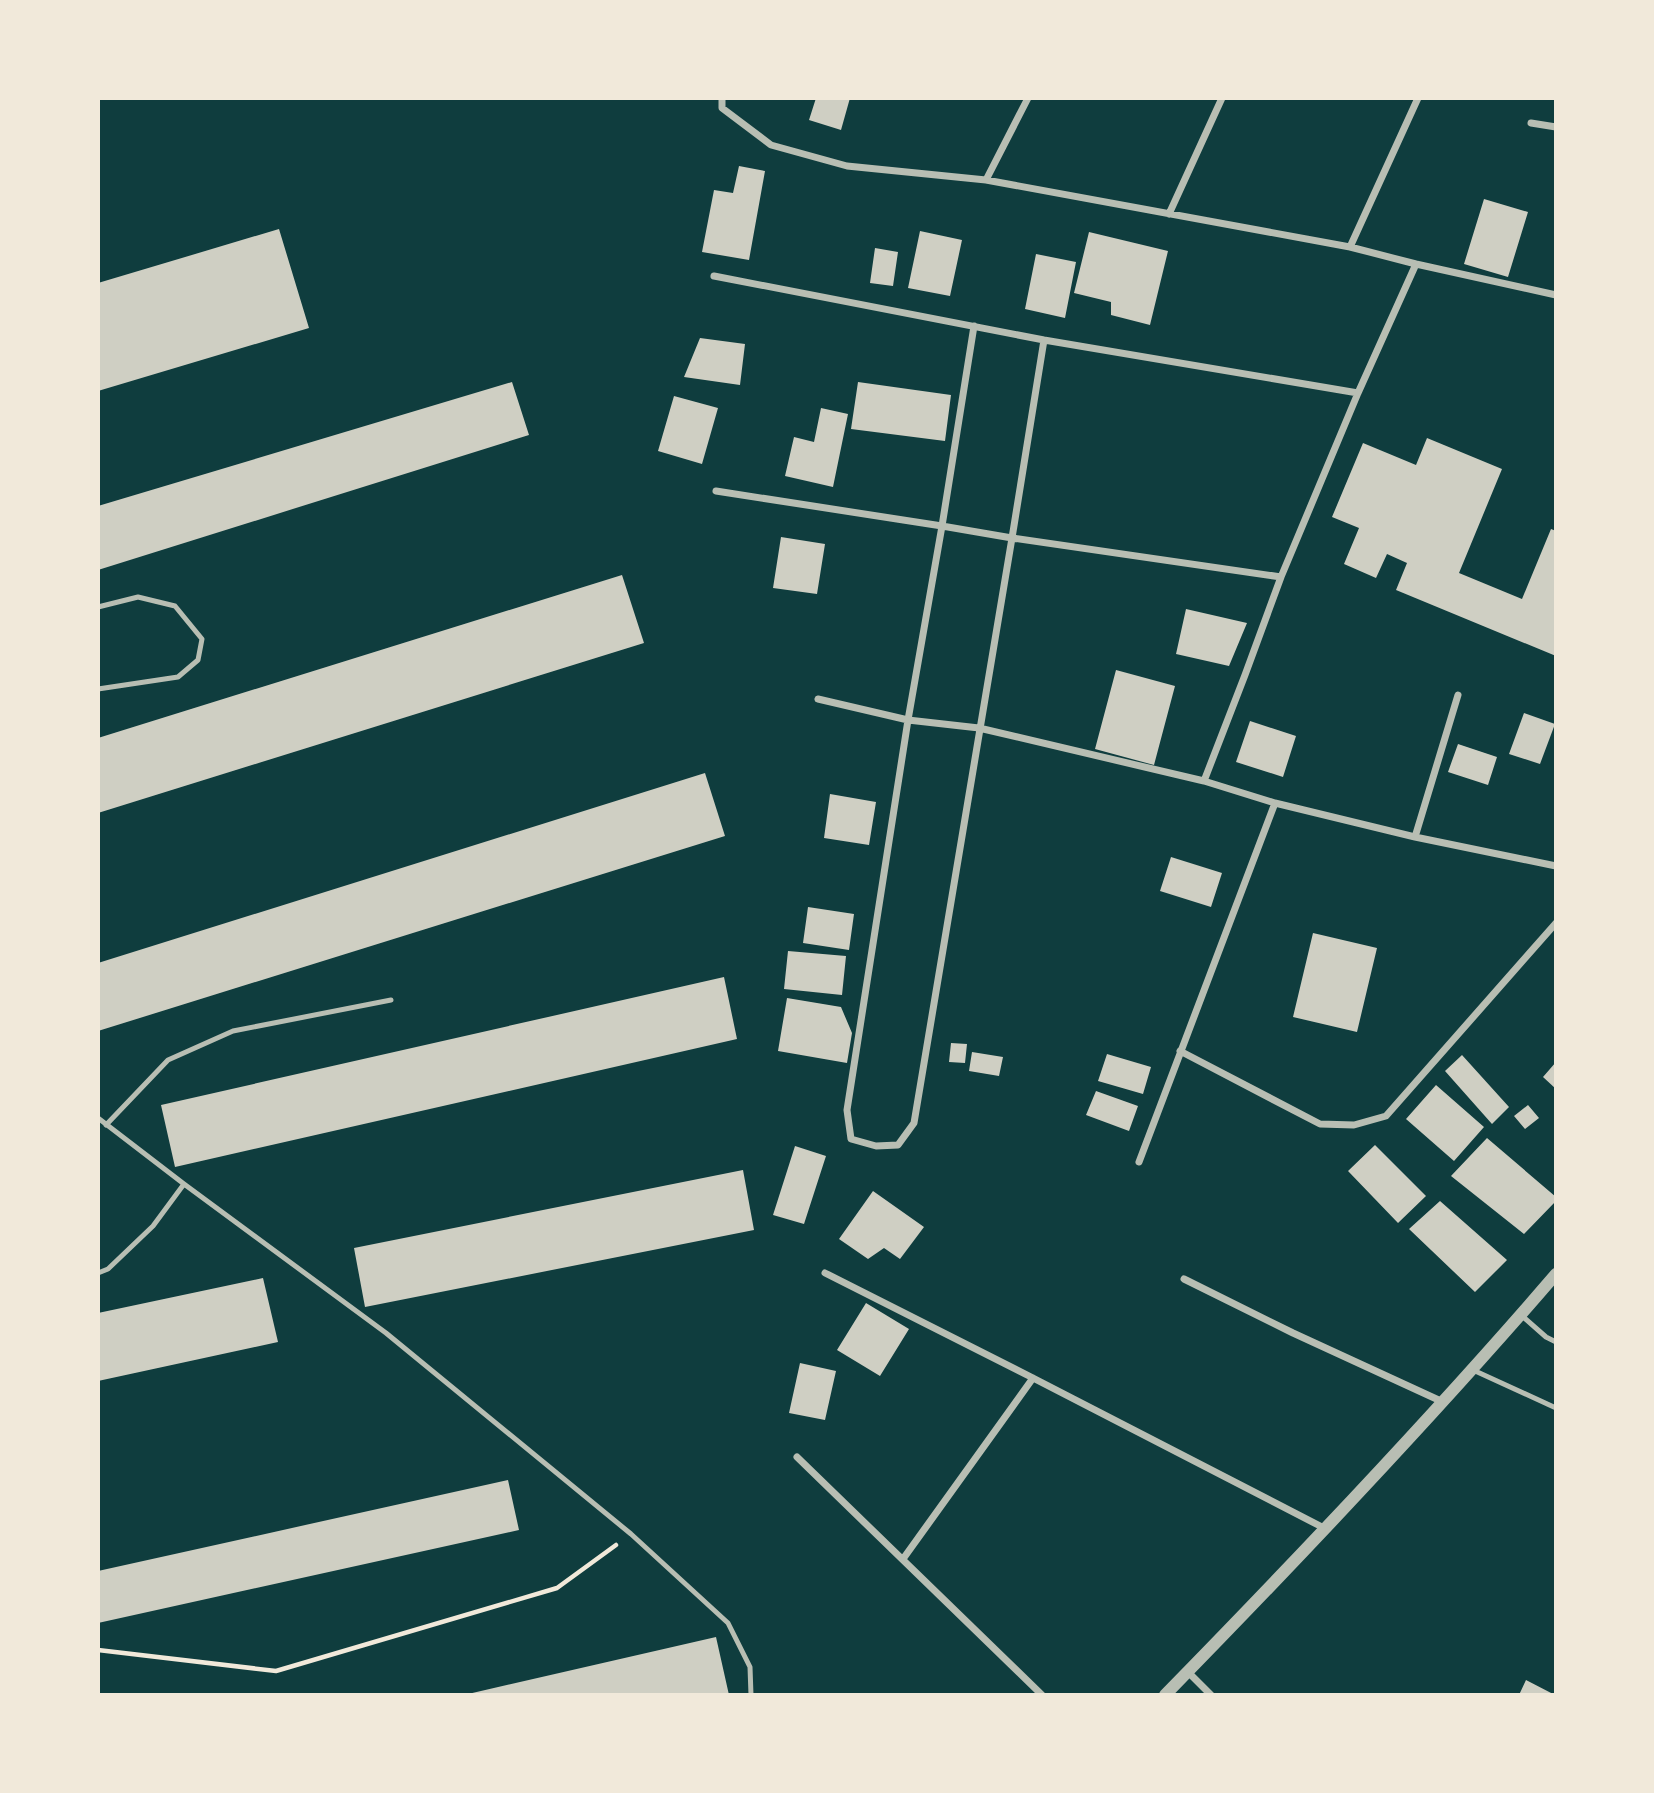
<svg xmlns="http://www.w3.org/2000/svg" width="1654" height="1793" viewBox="0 0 1654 1793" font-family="'Work Sans',sans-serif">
  <rect width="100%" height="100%" fill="#0f3d3e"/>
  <path fill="#cfcfc3" d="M816,98h34l-9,32 -32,-10z
    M739,166l26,5 -16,89 -47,-8 12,-62 19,3z
    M1484,199l44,13 -20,65 -44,-13z
    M279,229l30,99 -211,63v-108z
    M920,231l42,9 -12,56 -42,-8z
    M1089,232l79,19 -18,74 -39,-10v-13l-37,-9z
    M875,248l23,4 -5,34 -23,-3z
    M1036,254l40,8 -11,56 -40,-9z
    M700,338l45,6 -5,41 -56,-8z
    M512,382l17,53 -431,135v-64z
    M858,382l93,13 -6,46 -94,-12z
    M674,396l44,12 -16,56 -44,-13z
    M821,408l27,6 -15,73 -48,-11 9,-39 20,5z
    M1427,438l75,31 -43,104 63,26 29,-70 5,2v125l-160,-66 11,-27 -20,-9 -11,24 -32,-14 15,-36 -27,-11 31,-74 53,22z
    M781,537l44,7 -8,50 -44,-6z
    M622,575l22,68 -546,170v-75z
    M1186,609l61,14 -18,43 -53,-12z
    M1116,670l59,16 -21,79 -59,-16z
    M1524,713l31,11 -15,40 -31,-10z
    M1250,721l46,15 -13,41 -47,-15z
    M1458,744l39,13 -9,28 -40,-13z
    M705,773l20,63 -627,195v-68z
    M830,794l46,8 -7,43 -45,-7z
    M1171,857l51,16 -11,34 -51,-16z
    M808,907l46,7 -5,36 -46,-7z
    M1313,933l64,15 -20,84 -64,-15z
    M788,951l58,5 -4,39 -58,-6z
    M724,977l13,62 -562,128 -14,-62z
    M787,998l54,9 11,26 -5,30 -69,-12z
    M951,1043l16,1 -2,19 -16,-1z
    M972,1052l31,5 -4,19 -30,-5z
    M1107,1054l44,13 -8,27 -45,-13z
    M1462,1055l47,52 -17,17 -47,-53z
    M1556,1062v27l-13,-12z
    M1436,1085l48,42 -30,34 -48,-42z
    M1096,1091l42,15 -9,25 -43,-16z
    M1528,1105l11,13 -14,11 -11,-13z
    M1487,1138l69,59v4l-32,33 -73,-58z
    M1375,1145l51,51 -28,27 -50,-52z
    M795,1146l31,10 -22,68 -31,-9z
    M743,1170l11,60 -389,77 -11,-59z
    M873,1191l51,36 -24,32 -16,-11 -16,11 -29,-20z
    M1440,1201l67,59 -32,32 -66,-63z
    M263,1278l15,64 -180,39v-68z
    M866,1303l43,26 -29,47 -43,-26z
    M800,1363l36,8 -11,49 -36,-7z
    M508,1480l11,50 -421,93v-52z
    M716,1637l13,58h-261v-1z
    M1526,1680l29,15h-36z"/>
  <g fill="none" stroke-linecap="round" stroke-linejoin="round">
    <path stroke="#f1e9da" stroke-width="4.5" d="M98,1650l178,21 281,-83 59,-43"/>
    <path stroke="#b8beb3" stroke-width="5" d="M98,607l40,-10 37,9 27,33 -4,21 -20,17 -80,12
      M98,1118l86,66 202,149 245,201 97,89 22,44 1,28
      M106,1125l62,-65 65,-29 158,-31
      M98,1273l10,-4 45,-43 31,-42
      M1521,1315l25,22 10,5
      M1473,1370l83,38"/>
    <path stroke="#b8beb3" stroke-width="7" d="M722,98v10l49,37 76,21 139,14 364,67 66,17 140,31
      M1531,123l25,4
      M986,180l42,-82
      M1169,214l53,-116
      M1350,247l68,-149
      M714,276l330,64 314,53
      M974,326l-32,200 -34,194 -61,390 4,29 25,7 22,-1 16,-22 98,-585 32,-198
      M716,491l226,35 70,12 269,39
      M818,699l90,21 71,8 225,53 71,22 140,34 141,29
      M1204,781l41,-106 36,-98 77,-184 58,-129
      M1415,837l43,-142
      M1180,1051l140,73 34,1 32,-9 170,-193
      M1139,1162l136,-359
      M825,1273l208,105 293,151
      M1184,1279l109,54 150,69
      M797,1457l245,238
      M903,1559l130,-181
      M1188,1672l23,23"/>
    <path stroke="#b8beb3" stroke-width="12" d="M1165,1695c134,-137 266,-276 391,-421"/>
  </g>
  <rect width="1654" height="1793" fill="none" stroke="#f1e9da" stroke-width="200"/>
</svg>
